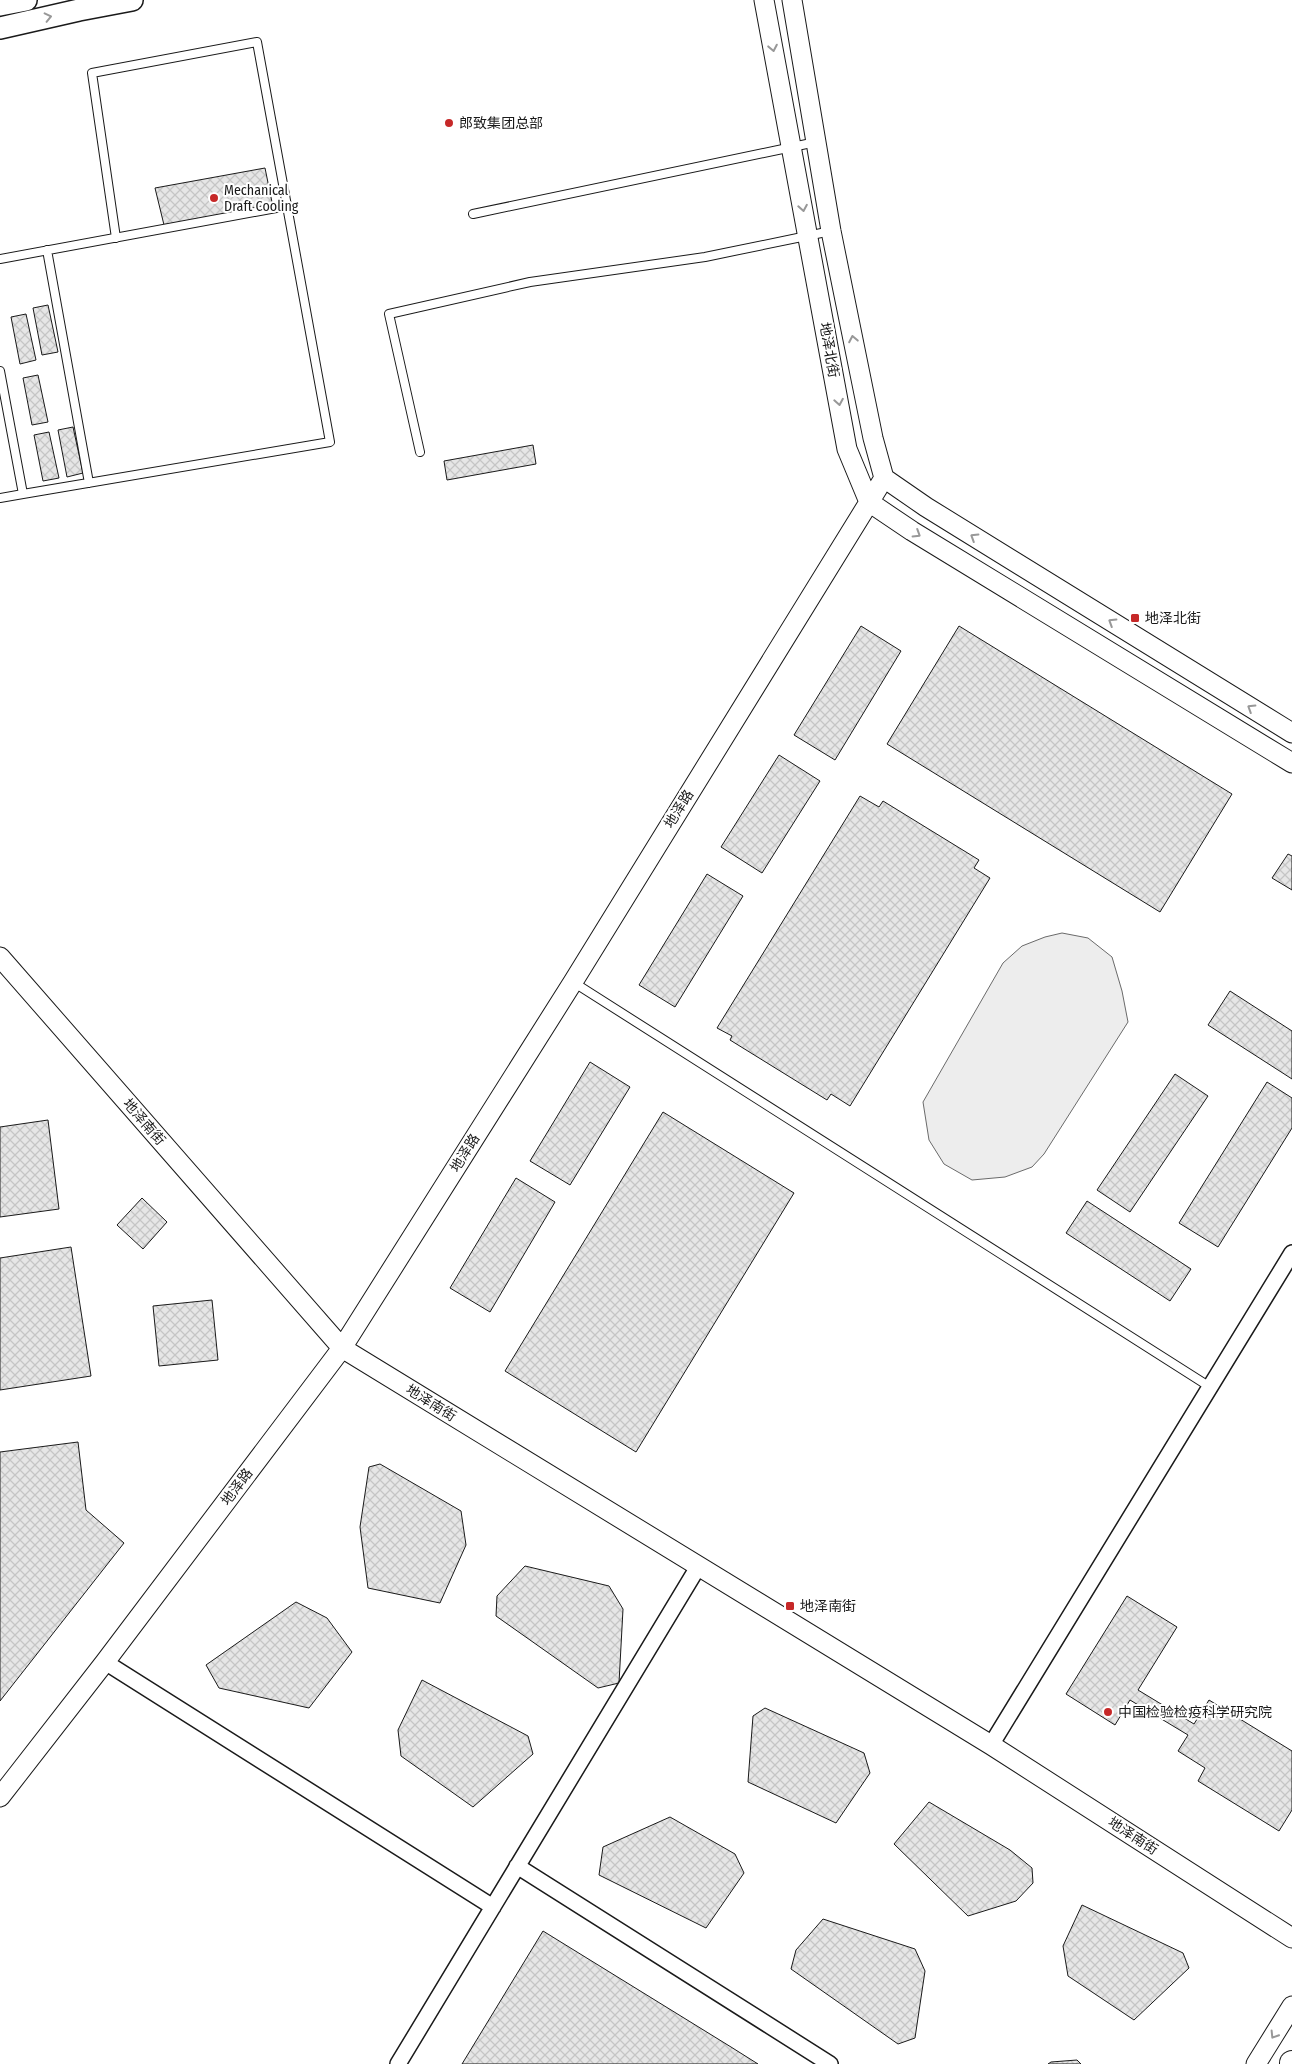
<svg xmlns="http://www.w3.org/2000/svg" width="1292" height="2064" viewBox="0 0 1292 2064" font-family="'Fira Sans Condensed','Noto Sans SC',sans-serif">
  <defs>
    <pattern id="building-cross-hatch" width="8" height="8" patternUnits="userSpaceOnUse" patternTransform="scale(1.25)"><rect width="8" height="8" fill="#e6e6e6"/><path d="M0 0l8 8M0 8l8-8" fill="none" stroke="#c5c5c5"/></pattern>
  </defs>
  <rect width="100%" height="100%" fill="#fff"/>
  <path fill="#ededed" stroke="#6a6a6a" d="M1062,933l26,5 24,19 10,34 6,31 -84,132 -12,13 -27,10 -33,3 -28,-16 -15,-24 -6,-38 80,-139 19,-17 23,-9z"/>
  <path fill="url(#building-cross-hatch)" stroke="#1a1a1a" d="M265,168l8,39 -109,18 -9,-37z
    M48,305l10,47 -16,3 -9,-47z
    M26,314l10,46 -16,4 -9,-47z
    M38,375l10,47 -16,3 -9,-47z
    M73,427l10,46 -16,4 -9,-47z
    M49,432l10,46 -16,3 -9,-46z
    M533,445l3,19 -89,16 -3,-19z
    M861,626l40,25 -66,109 -41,-25z
    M959,626l273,168 -72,118 -273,-168z
    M779,755l41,26 -58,92 -41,-26z
    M860,796l19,11 4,-6 96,59 -5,8 16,10 -140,228 -19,-12 -4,6 -97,-60 2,-4 -15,-8z
    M1288,854l4,2v34l-20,-12z
    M707,874l36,22 -68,111 -36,-22z
    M1230,991l62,40v48l-84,-54z
    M590,1062l40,25 -60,98 -40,-24z
    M1175,1074l33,22 -78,116 -33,-22z
    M1267,1082l25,16v30l-74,119 -39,-24z
    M663,1112l131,81 -158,259 -131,-81z
    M48,1120l11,89 -59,8v-90z
    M516,1178l39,24 -65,110 -40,-24z
    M142,1198l25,24 -24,27 -26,-24z
    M1087,1201l104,68 -21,32 -104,-68z
    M71,1247l20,129 -91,14v-132z
    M212,1300l6,60 -59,6 -6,-60z
    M78,1442l8,68 38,33 -124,158v-249z
    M380,1464l81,47 5,34 -26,58 -72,-15 -8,-61 9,-60z
    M525,1566l84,20 14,23 -4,74 -21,5 -102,-72 1,-20z
    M1127,1596l50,31 -39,63 56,34 15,-24 83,51v59l-13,21 -81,-50 7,-13 -27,-17 10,-16 -58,-35 -15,25 -49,-31z
    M296,1602l31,16 25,34 -43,56 -90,-20 -13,-23z
    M422,1680l106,56 5,18 -60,53 -72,-51 -3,-26z
    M765,1708l99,45 6,20 -34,50 -88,-41 5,-66z
    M929,1802l81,48 22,18 1,15 -17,18 -48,15 -74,-72z
    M670,1817l65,37 9,19 -38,55 -107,-53 4,-28z
    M1082,1905l101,48 6,15 -55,52 -66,-44 -5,-30z
    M823,1919l92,30 10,22 -10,67 -17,6 -107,-75 5,-19z
    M543,1931l188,116 27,17h-296z
    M1077,2060l4,4h-33l3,-2z"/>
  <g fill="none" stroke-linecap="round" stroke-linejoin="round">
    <defs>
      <path id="service" d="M473,214l343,-72
        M116,238l-24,-165 165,-31 30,164
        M47,250l42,233
        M0,259l287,-53 43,236 -307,52
        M0,371l23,123 -23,4
        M420,452l-31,-138 141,-32 175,-25 126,-26
        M573,982l637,405"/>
      <path id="minor" d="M105,1662l388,245
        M991,1745l301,-492
        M517,1866l313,198
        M398,2064l300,-497"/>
      <path id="tertiary" d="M764,0l83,449 22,53 43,29 380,232
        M792,0l39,231 42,207 11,40 42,29 366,226
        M0,957l342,391 649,397 301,193
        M0,1797l105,-135 237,-314 231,-366 311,-504
        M1256,2064l36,-58"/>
      <path id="secondary" d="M0,5l26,-5
        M0,28l79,-18 53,-10"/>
      <path id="primary" d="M1292,2064v-1"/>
    </defs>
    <use href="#service" stroke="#1a1a1a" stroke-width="10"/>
    <use href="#minor" stroke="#1a1a1a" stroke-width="18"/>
    <use href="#tertiary" stroke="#1a1a1a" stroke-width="21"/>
    <use href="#secondary" stroke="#1a1a1a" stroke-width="24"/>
    <use href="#primary" stroke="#1a1a1a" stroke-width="26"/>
    <use href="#service" stroke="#fff" stroke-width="8"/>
    <use href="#minor" stroke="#fff" stroke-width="15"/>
    <use href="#tertiary" stroke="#fff" stroke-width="19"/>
    <use href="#secondary" stroke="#fff" stroke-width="21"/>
    <use href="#primary" stroke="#fff" stroke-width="24"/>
  </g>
  <defs><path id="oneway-chevron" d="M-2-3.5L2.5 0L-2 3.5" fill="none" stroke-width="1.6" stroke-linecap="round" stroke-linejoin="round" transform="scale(1.25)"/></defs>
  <g stroke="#989898">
    <use href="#oneway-chevron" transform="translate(48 17) rotate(-13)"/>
    <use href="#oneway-chevron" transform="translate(773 48) rotate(79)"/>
    <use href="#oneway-chevron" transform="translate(803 208) rotate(80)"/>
    <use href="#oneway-chevron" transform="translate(853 339) rotate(-101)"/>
    <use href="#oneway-chevron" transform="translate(839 402) rotate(80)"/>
    <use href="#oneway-chevron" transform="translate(917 534) rotate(32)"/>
    <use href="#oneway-chevron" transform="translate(974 537) rotate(-148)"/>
    <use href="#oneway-chevron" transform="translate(1112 622) rotate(-148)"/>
    <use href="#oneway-chevron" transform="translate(1251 708) rotate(-148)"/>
    <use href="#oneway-chevron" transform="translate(1274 2035) rotate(122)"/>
  </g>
  <g fill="#c62828" stroke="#fff" stroke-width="2">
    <circle cx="449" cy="123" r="5"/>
    <circle cx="214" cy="198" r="5"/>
    <rect x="1130" y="613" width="10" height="10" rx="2.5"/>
    <rect x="785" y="1601" width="10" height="10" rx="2.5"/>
    <circle cx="1108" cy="1712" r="5"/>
  </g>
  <g text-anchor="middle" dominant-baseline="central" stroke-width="4" stroke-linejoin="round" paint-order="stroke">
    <g font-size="14" fill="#1a1a1a" stroke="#fff" text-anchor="start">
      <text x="459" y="123">郎致集团总部</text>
      <text x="224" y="190">Mechanical<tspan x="224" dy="16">Draft Cooling</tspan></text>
      <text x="1145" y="618">地泽北街</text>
      <text x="800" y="1606">地泽南街</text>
      <text x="1118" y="1712">中国检验检疫科学研究院</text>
    </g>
    <g font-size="14" fill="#1a1a1a" stroke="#fff">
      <text transform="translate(829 350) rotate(80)">地泽北街</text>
      <text transform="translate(679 809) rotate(-58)">地泽路</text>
      <text transform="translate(144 1122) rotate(49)">地泽南街</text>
      <text transform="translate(465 1153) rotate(-58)">地泽路</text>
      <text transform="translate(431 1403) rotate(32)">地泽南街</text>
      <text transform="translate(237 1487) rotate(-53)">地泽路</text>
      <text transform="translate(1133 1836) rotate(33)">地泽南街</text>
    </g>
  </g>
</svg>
